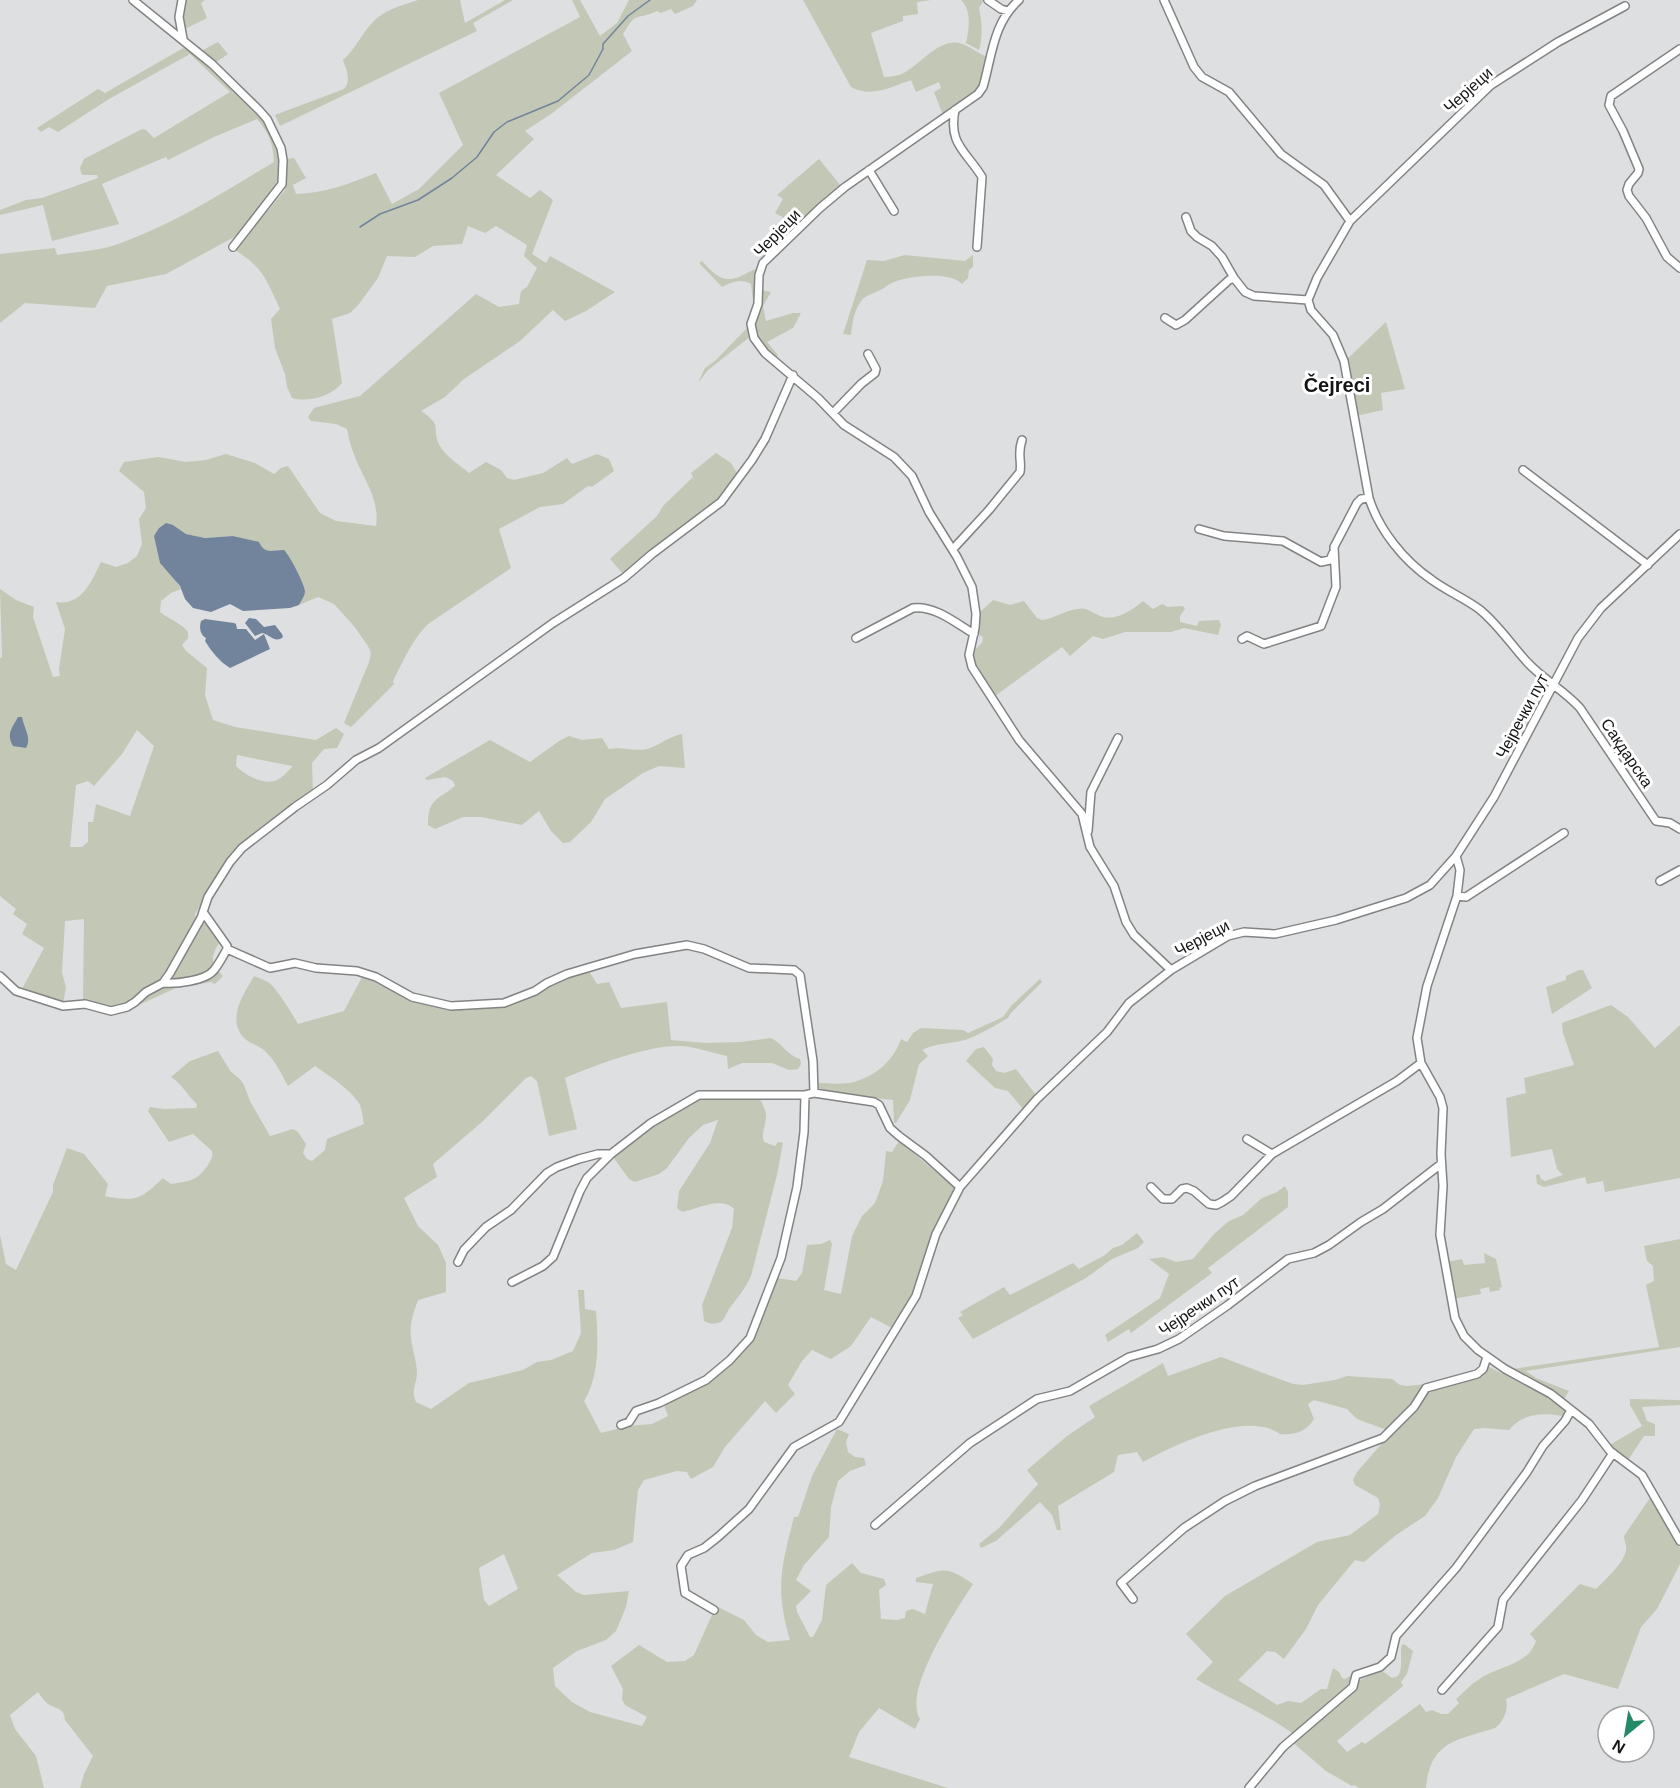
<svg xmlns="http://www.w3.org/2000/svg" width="1680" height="1788" viewBox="0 0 1680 1788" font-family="Helvetica,sans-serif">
  <rect width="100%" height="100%" fill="#dedfe1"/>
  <path fill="#c2c8b5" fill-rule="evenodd" d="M181,0h24l-4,3 6,15 -28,14z
    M418,0h42l5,23 40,-23h8l-40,23 4,8 -197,95 -5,-11 69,-26c8,-8 2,-20 -1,-29 14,-13 17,-24 29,-37 11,-13 31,-18 46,-23z
    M572,0h8l20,36 17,-13 12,-23h68l-4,6 -18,8 -4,-5 -10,4 -4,-2c-21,10 -20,-1 -34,23l9,17 -81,63 -26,17 9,8 -38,36 34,23 10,-8 13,10 -21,54 14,9 4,-7 65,36 -29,19 -21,10 -12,-11 -33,31 -56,38 -19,18 -24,14c24,16 9,17 19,35 6,11 20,19 29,27l17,-11 15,8 6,8 7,2 29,-7 24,-15 5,6 25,-10 12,5 5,12 -22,16 -4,-1 -25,18 -23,3 -41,22 12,39 -83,56c-16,16 -25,37 -35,57l1,3 -43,43 -7,-4 25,-61 2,-9 -3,-7 -14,-20 -20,-22 -16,-7 -19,8 6,-15 -19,-37 -18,-1 -4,-2 -10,-9 -21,-5 -28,2 -19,-4 -13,-9 -8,-1 -6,4 3,38 8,6 11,17 -10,4 -10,8 -1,11c10,8 20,10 28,20v6l-6,7 4,6 21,17 -2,27 8,25 22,7 81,13 20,-12 8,6 -7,14 -13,1 -12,14 1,28 -72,54 -46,69 2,8 12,3 12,14c-10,18 -12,22 2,37l-8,8 -4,-2 -35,6 -35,16 -5,-5 -22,9 -31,-7 1,-82 -19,2 -3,51 4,16 -3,15 -41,-14 22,-41 -22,-14 5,-10 -14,-10 3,-5 -16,-13v-238l2,-1 -2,-68 16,11 18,7 -1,10 20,60 7,-1 -1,-7 6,-40 -9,-27c26,4 35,-20 45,-40l15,5 12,-4 9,-7 5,-12 -3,-25 7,-11 -2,-16 -25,-21 5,-9 34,-5 28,5 20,-2 20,-6 29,9 19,11 7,-6 7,-2 32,47 16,8 40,5c4,-26 -12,-46 -21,-69 -4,-9 -6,-18 -8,-28l-11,-5 -25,-3 -3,-4 6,-9 46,-12 116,-102 23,13 20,-3 2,-13 6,-4 10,-19 -13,-12 3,-11 -31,-19 -11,7 -17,-7 -6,18 -29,2 -18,11 -28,-1 -9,22 -19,26 -9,9 -18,6 10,64c-10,13 -34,20 -50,15l-5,-11 -2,-13 -10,-26 -4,-29 9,-10c-14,-29 -16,-41 -45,-59l50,-60 1,-31 8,-1 12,20 -13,7 3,9c31,-1 52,-10 80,-21l16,31 27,-15 44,-44 -24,-52 141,-76zM137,730l17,16 -24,70 -34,-12 -3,18h-5v20l-6,5h-12l6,-62 12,-4 6,5 28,-32zM237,755l55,11v1c-4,4 -9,10 -15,13 -12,6 -33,-5 -41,-14z
    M803,0h128l-14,2 1,12 -15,2v5l-32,12 13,44c6,0 13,-1 18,-3 18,-9 36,-35 57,-31 11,3 20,11 30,15 -12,38 -14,36 -46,57l-9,-23 7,-4 -2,-6 -23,10 -5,-12c-19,7 -41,18 -60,7z
    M961,0h23l-5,8c3,15 4,27 0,42l-13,-7c3,-14 6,-33 -5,-43z
    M218,42l10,12 -13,9 -14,-12z
    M185,47l31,27 47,45 14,27 3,13 1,21 -43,55 -72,39 -59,12 -12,22 -70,-5 -25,20v-69l55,-6 2,7c18,-3 38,-4 55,-9 58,-19 110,-53 162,-84 -1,-19 -5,-29 -17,-43l-43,18 -46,23 -2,-3 -64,27 17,40 -67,17 -9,-36 -43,10v-5l26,-10 16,-2 56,-20 -1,-3h-15l-2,-7 4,-9 58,-30 4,1 8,8 76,-46 -40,-38 -81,45 -51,33 -9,-5 -8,5 -4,-4 61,-39 7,4z
    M819,159l23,28 -53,48 -5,-5 7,-8 -16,-9 8,-14 -6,-4z
    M905,255l60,6 8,-6v12l-4,3 -1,8 -6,6c-12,-13 -52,-8 -68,-2 -6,2 -10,7 -16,9 -5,3 -12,4 -16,9 -8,9 -10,24 -11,35l-8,-1 24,-74 17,1z
    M702,261c10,11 20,23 37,16 7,-3 12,-7 18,-8l-3,40 -3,-25c-10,-6 -19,-2 -29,3l-23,-24z
    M760,290l11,2 -8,14 3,15 27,-8h8l-8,15 -26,14 11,13 -3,4c-27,-26 -21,-35 -15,-69z
    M1386,322l19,67 -24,4 2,17 -27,6 -11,-55z
    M748,327l3,9 -43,34 -10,13 7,-15 10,-7z
    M716,453l15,10 6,10 -18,28 -95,74 -14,-16 47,-43 6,-10 30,-29 -2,-4z
    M993,600l17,5 14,-4 13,17 5,2c12,-1 23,-10 36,-11 8,-2 15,4 22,7 16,6 32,-6 43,-15l10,8 9,-5 6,3 15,-1 2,3 -5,7v6l17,4 2,-5 20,-1 2,5 -3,10 -34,-7 -13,4h-46l-22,7 -10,-3 -23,20 -8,-9 -67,49 -18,-26 -4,-19 9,-8 1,-6 -5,-3 2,-22z
    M682,734l3,34 -26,-2 -16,7 -38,26 -14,23 -21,20 -7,1 -12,-12 -12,-20 -17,14 -41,-8h-18l-28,12 -7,-4c0,-26 8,-24 27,-39l-2,-5 -8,-4 -18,3 -2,-2 65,-38 40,22 29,-21 10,-5 13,4 20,-2 7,11c12,-3 27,3 38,0 12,-3 20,-12 35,-15z
    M1579,970h4l9,18 -40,26 -6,-27 20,-7v-4z
    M589,971l8,13 12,-2 12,26 46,-6 4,38 36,3 33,-1 31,-4c11,5 16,17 29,21l1,5 -3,5 -9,1 -17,-7h-30l-14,6 -1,-13c-15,-3 -31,-9 -46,-10 -34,-1 -85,19 -116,32l12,51 -28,7 -12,-55 -6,-5 -5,2 -43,43 -50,43 4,13 -33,21 14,28 20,19 8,18v29l-28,8c-4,11 -9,25 -7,37 1,13 6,24 6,37 -1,11 -6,18 -1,28l15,7 38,-26 54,-13 14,-8 14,-2 22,-9 8,-18 -3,-43h6l1,19 11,2c2,30 4,64 -12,90l17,32 27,-7 24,-2 16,-8 -4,-11c32,-16 70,-33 89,-66 10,-18 17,-43 24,-61l19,3 6,-8 5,-28 14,-1 9,-4 2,4 -8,46 17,4 11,-58 10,-20 13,-13 8,-22 3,-30 6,1 7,-11 57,48 -19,38 -18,56 -27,45 -21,-11 -20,29 -20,13 -19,-9 -10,11 -14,24 7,9 -19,19 -11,-12 -40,46 -12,20 -22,12 -4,-7 -10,-1 -33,9 -6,10 -5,52 -19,8 -22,3 -35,22 19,17 8,3 45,-4 -3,16 -10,24 -10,9 -29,11 -24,17 2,18 17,16 18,10 52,14 5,-9 -22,-12 -3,-6 1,-10 -12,-23 28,-21 28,17 18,-1 9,-6 22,-49 28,14 12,15 12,7 22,-2c-15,-51 -9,-72 4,-123h4l14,-41 25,-47 12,5 -3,8 2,10 7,5 9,1 2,7 -16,6 -12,10 -7,26 -2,30 -25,28 -8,15 15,11 -15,15 1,6 13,25h3l9,-17 4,-35 26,-22 9,10 23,6 2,6 -7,5 2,29 16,1 8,-2 1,-7 7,-2 12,5 8,-30 -17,-2v-4c28,-10 31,-12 57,6 -16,25 -71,107 -53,135l-5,10 -36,-21 -20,24 -10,25 99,31h-868l4,-14 9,-18 -28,-36c-1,-13 -8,-10 -17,-16 -4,-3 -7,-8 -10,-12l-28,23 5,14 21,27 8,32h-44v-553l6,29 10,6 37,-78v-7l14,-37 17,6 24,30 -3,12c31,6 35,4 58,-18l8,6c19,-3 26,-3 37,-19 3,-6 5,-7 4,-14l-19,-17 -24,8 -21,-31 2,-4 14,2 32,-1 1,-4c-10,-9 -15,-20 -26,-27l19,-16 28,-10 13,21 9,7 4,6 6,16 20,35 23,-7 5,3 8,12 -3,9 4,6 5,2 13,-11 2,-11 37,-15c-1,-5 -2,-14 -4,-19 -7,-14 -32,-30 -45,-39l-27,20c-7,-13 -13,-26 -24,-36 -6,-5 -15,-7 -20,-12 -18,-20 0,-44 10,-62 5,2 10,4 14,6 8,5 25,33 30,42l46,-13 18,-34 15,5 31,18 44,9 55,-4 30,-11 11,-9zM504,1554l14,35 -29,17 -5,-6 -5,-32z
    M1040,979l2,3 -32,32 -2,4c-14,8 -27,16 -43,22 -14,4 -30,3 -43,10l6,6 -9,8 -9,36 -14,23h-2l-1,-23 -77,-8v-9c12,0 27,2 38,-1 22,-6 40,-22 47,-43l6,3 6,-9 8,-5 42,2 5,3 35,-16 8,-11z
    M1611,1005l17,12 27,31 25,-23v153l-75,14 -2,-11 -16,3 -2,-7 -41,10 -7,-3 -1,-9 3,-1 2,5 4,2 18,-6 -6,-6 -5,-20 -41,8 -5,-59 20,-5 -2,-15 50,-13 -11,-32 -1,-10z
    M984,1047l9,12 -1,6 4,6 8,2 12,-4 20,26 -13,14 -15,-18 -13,-3 -29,-27 10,-12z
    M725,1090l29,1c5,7 13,17 12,27 -1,9 -5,16 -2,24l11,4 3,-4 5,1 -6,32 -26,101c-6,13 -13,21 -22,33 -2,3 -4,9 -7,12 -6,4 -13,3 -18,0l-2,-16 30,-77 2,-19c-13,-13 -36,0 -52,3l-5,-4 2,-17 31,-48 8,-23 -15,5 -14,13 -22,30 -8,6 -24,8 -6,-3 -16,-22 40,-32 50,-29h21z
    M1285,1186l3,6v15l-80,61 4,5 -81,60 -2,-4 -21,13 -3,-7 55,-37 9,-24 -20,-15 14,-2 13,5 17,-3 22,-26 14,-12 14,-6 19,-17 15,-6z
    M1137,1233l7,9 -6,6 -26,11 -26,19 -113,61 -15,-21 5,-3 -3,-3 44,-25 6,8 63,-32 6,6 26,-14 8,-7 9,-3z
    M1680,1239v108l-154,24 10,7 33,13 -7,11 -56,-32 153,-23 -13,-62 8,-4 -1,-15 -6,-5 -3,-15z
    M1484,1253l12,6 6,28 -3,1 1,2 -10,2 -1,-5 -9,2 1,5 -29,5 -6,-37 16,-3 2,6 21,-2z
    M1221,1357l72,27 10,1 32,-5 12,-4 45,3 8,6 7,1 29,-3 42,-12 6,-7c28,16 57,26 82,47l-4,5c-20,-4 -41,-2 -53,14l-24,-2 -11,1 -18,28 -18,41 -13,18 -29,19 -32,27 -9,-2 -37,45 -12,24 -22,30 -9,-7 -8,-1 -29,29 39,25 11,-4 13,2 20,-14h6l6,-21 6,4 3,6 3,1 5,-3 6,6 25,-12 11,8 6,-2c6,-9 1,-21 4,-31l2,-1 9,7 -6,23 -6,8 2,4 -66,55 10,11 15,-10 3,2 55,-40 6,8 6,-2 9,4h7l11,-11 -3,-4c7,-6 14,-14 22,-19 19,-14 50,-14 58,-39l-6,-7 50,-50 16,5c8,-8 29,-27 30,-39 1,-4 -2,-10 -2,-14l28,-41 28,53v16l-23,45 -16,18 -23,62 -54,-15 -58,25c3,11 -3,23 -11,29 -38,12 -65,13 -69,60h-67l-5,-3 -2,1 -26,-15 -35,-30 5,-5c-30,-23 -67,-37 -100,-57l17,-17 -27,-28 39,-38 92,-54 33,-7 28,-21 2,-9 -2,-7 -23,-13 -2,-5 4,-8 33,-38 -6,-5 -27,-10 -10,-10 -33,-9 -6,4 6,15c-8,13 -19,16 -34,15 -34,-24 -105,11 -137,28l-6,-10 -19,3 -4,17 -56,34 3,24h-4l-5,-15 -12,-13 -44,39 -15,7 -2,-4 20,-16 39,-44 -11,-14 40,-34 28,-19 -6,-11 74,-43 5,13z
    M1630,1399l50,1v5l-38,2 5,14 8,3v12h-11l-18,27 -20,-15 -17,-24 4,-3 15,25 34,-20 -12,-21z"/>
  <path fill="#72849c" d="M166,523l7,2 13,9 19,4 28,-2 26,6c6,13 13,8 25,8 6,6 20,33 21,41 0,5 -4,10 -6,14l-9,3 -47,3 -13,-7 -19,8 -18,-4 -8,-9 -5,-13 -20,-23 -6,-27 5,-8z
    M249,618l7,1 8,8 11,-2 7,9 1,3c-8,7 -14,-3 -21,-4l-7,3 -10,-13z
    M205,619l29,4 2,1 1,5h9l9,11 9,-6 6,15 -40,19c-11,-7 -18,-16 -25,-27l1,-3c-6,-3 -7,-11 -5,-17z
    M18,717h4c2,12 10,21 4,31l-13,-2c-7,-12 -1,-18 5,-29z"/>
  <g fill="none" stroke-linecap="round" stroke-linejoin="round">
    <path stroke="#72849c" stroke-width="1.5" d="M360,227l20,-13 38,-14 34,-22 25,-21 17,-25 13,-10 51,-21 31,-26 14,-26v-5l25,-28 22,-16"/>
    <defs>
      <path id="minor" d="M133,0l79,64 47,46 8,9 14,29 2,12 -1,24 -49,63
        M182,0l-3,17 4,22
        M988,0l13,9 7,2
        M1019,0c-26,23 -27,56 -36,87l-5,7 -133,93 -25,21 -57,55 -4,12 -1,29 -7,20 3,14 11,15 53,45 26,27 50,32 18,19 17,36 28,45 15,30 4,27 -1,14 -6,27 3,12 47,73 63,74 8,33 24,39 12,36 8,13 37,35
        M1164,0l30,67 8,10 27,15 52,62 43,31 26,36 -33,57 -9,22 3,10 22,25 11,26 25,137c10,32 35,63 63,82 15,11 32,18 47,29 19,15 33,37 49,54 16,17 37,28 52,45l76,113 14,2 10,6
        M1680,49l-69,47 -2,9 14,26 16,38 -1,4 -9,11 -2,6 2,6 17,22 21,39 13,11
        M955,110c-7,34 11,41 27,67l-5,70
        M869,170l25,41
        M1186,217l5,14 6,6 15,9 10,11 12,21
        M1350,221l141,-136 67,-43 67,-36
        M1165,318l11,7 9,-5 44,-40 5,-2 11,14 9,4 54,4
        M833,413l28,-29 14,-11 1,-4 -8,-15
        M1523,470l125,95
        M1199,529l25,7 59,5 38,21 9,-2 3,-7
        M1680,534l-79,74 -23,30 -84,159 -38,59 4,14 -3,26 -30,90 -10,52 4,25 19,34 3,11 -2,46 2,32 -3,49 15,83 9,18 14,14 27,19 46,25 38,30 21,27 32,24 38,66
        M953,549l36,-39 31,-38c2,-12 -3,-18 2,-32
        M856,638l57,-30c21,-3 43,15 61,26
        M1242,639l5,-3 17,8 57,-18 15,-39 -2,-40 23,-44 4,-4 8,-1
        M1088,831l3,-39 27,-54
        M1660,881l20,-11
        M1457,896l9,1 98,-64
        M227,949l43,19 25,-5 21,5 41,3 19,6 36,20 39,9 53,-3 31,-12 12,-8 20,-9 68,-20 52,-9 17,4 45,19 45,2 6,5 13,86 1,32 -9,2h-106l-48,28 -40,31h-13l-19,5 -22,8 -10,6 -36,37 -25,17 -22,23 -6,12
        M0,976l16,15 47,15 22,-2 26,7 16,-4 8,-5 11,-10 17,-9 7,-10 31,-55 7,-21 22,-35 12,-14 53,-41 32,-22 29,-25 23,-12 174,-125 71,-45 28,-24 69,-52 31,-42 13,-21 28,-64
        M163,983c12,1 43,-2 51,-13 5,-6 9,-14 13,-21v-3l-24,-34
        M814,1093l60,9 5,3 11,23 9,8 27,20 34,31
        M1247,1139l25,15
        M1151,1187l12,12h9l10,-10 5,-1 7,3 15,13 7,1 6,-3 9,-6 41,-42 125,-73 24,-18
        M512,1282l31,-16 10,-9 27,-66 7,-13 24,-24
        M621,1425l8,-3 7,-11 23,-8 47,-23 24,-20 20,-22 31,-80 16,-71 7,-55 1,-37
        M875,1525l95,-82 67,-44 33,-8 59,-34 29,-8 21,-10 49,-34 60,-46 26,-6 15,-8 32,-23 22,-13 58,-45
        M1133,1599l-12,-16 63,-55 41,-27 30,-15 128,-48 31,-31 12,-19 51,-14 6,-5 4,-12
        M714,1610l-29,-17 -4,-27 7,-11 16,-7 14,-11 31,-28 45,-62 45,-25 77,-126 20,-62 24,-47 77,-88 70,-67 22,-29 42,-33 57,-34 16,-4 31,2 61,-14 70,-22 24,-13 26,-29
        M1442,1690l56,-63 5,-27 79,-100 31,-47
        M1249,1788l34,-41 70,-60 3,-12 24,-8 11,-10 5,-21 60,-68 71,-96 16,-26 22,-25 6,-11"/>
    </defs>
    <use href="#minor" stroke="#828384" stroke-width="10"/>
    <use href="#minor" stroke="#fff" stroke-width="7"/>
  </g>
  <g text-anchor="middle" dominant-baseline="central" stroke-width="6" stroke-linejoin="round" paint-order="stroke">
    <g font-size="16" fill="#151516" stroke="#fff">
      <text transform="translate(1468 90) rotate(-42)">Черјеци</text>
      <text transform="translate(777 233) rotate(-46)">Черјеци</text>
      <text transform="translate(1522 716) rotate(-62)">Чејречки пут</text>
      <text transform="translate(1627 753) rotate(56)">Сакдарска</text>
      <text transform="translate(1202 938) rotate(-28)">Черјеци</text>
      <text transform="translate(1199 1306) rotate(-34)">Чејречки пут</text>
    </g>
    <g font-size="20" font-weight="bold" fill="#151516" stroke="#fff">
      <text x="1337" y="385">Čejreci</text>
    </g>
  </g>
  <g transform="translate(1626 1734) rotate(210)"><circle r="28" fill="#ffffff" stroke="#a1a1a2" stroke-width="1.5"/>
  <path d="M0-4.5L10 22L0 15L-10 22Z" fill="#248a66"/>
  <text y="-9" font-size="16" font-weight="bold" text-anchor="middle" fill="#151516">N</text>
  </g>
</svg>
